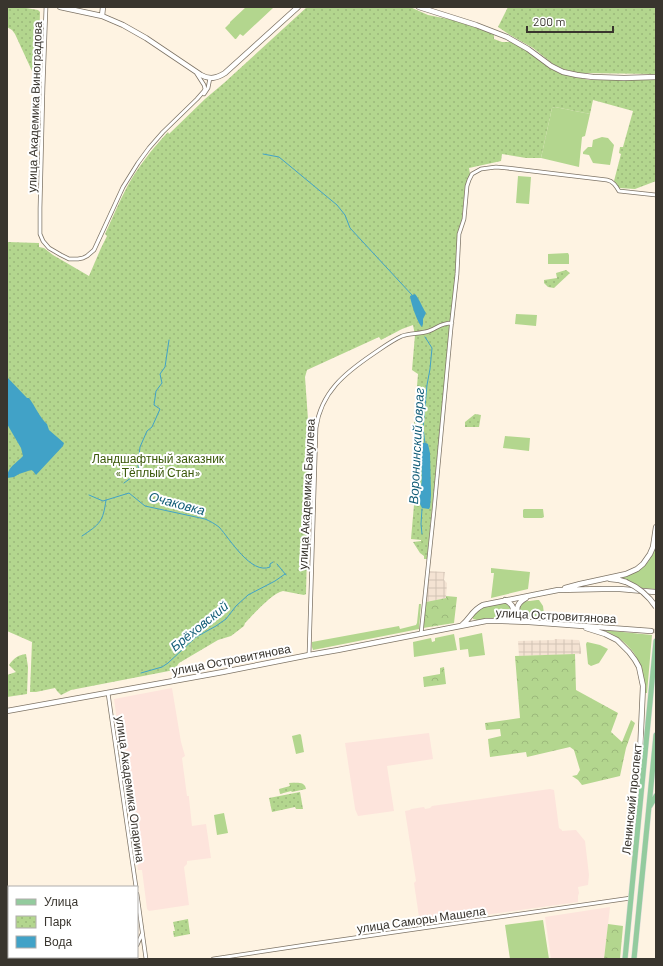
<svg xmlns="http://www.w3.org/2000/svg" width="663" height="966" viewBox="0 0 663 966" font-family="Barlow,sans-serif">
  <defs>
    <pattern id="industrial-grid" width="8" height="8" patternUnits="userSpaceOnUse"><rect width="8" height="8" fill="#f4e3d3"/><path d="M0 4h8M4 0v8" fill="none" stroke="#d2c3b5"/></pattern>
    <pattern id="forest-crowns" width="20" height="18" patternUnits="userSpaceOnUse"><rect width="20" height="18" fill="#b3d68e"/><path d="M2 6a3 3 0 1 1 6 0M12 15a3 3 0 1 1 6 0" fill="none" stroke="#9bb87b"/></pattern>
    <pattern id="park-dots" width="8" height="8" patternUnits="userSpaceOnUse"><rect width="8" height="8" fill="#b3d68e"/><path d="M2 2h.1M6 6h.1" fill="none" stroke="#9bb87b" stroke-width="1.8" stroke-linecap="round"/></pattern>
  </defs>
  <rect width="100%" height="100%" fill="#fef3e2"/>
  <path fill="url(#industrial-grid)" d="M429,571l16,1 -1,8 3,3 -1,15 -20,4z
    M555,639l24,1 2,9v5l-62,2 -1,-15 36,-1z"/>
  <path fill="#fde4dc" d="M172,688l9,54 4,14 -3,2 5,38h2v2l3,28 14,-2 5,34 -24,3v3l-3,3 5,38 -40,6 -2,-2 -5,-39h-4l-24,-171z
    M429,733l4,26 -46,7 7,45 -36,5 -3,-7v-1l-10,-65z
    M550,789l4,1 5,38 3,2v1l14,-1 9,11 4,34 -1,10 -10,2 1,6 -1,3v6l-158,22 -6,-41 2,-2 -11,-70 5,-1 1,-1 13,-2 1,2 5,-1 2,-2z
    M610,907l-6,52h-53l-6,-42z"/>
  <path fill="#b3d68e" d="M246,7h27v1l-30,28 -3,-2 -4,5h-1l-10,-11 5,-5v-1z
    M555,107l35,7 -5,22 -3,1 -3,30 -38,-9 11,-50z
    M602,137l6,1 6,7 -4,20 -17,-2 -4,-8 -6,-1v-2l5,-5h4l1,-7z
    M518,176l13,1 -2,27 -13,-1z
    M568,253l1,2v9h-21v-10z
    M516,314l21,1 -1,11 -21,-2z
    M505,436l25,2 -1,13 -26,-3z
    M524,509h19l1,8 -2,1h-18l-1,-1v-7z
    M656,542v36l-1,11 -14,-1 -6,-4 -17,-6c22,-6 34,-13 38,-36z
    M491,568l39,4 -2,17 -37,9 3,-25h-3z
    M537,600h2l4,6 1,8 -5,4h-11l-1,-1h-3l-5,-5c0,-13 8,-10 18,-12z
    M506,603l5,4 1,7 -6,4h-15l-14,2 -4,-1c0,-13 23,-15 33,-16z
    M419,604h2l-2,25 -106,21 -1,-3v-5l87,-16 1,3 16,-4 1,-2z
    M603,630l49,5 -5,58h-2c0,-23 -8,-43 -28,-56 -4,-3 -9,-5 -14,-7z
    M482,633l3,22 -16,2 -1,-8 -8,1 -1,-12z
    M454,634l3,16 -43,7 -1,-15 18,-4 1,4 3,-1v-3z
    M587,642l13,3 8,4 -9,14 -8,3 -3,-2 -2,-20z
    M300,734l1,1 3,17 -8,2 -4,-18z
    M224,813l4,20 -11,2 -3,-20z
    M543,920l6,39h-39l-5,-34z"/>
  <path fill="url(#forest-crowns)" d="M446,596l11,1 -3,26 -31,5 3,-26 20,-4z
    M575,654l1,36 42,23 -7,19 11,10 9,-22 4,3 -9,25 -6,28 -38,9 -4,-5 -6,-4 5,-1 3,-5 -6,-20 -4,-3 -43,10 -1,-5 -36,5 -2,-18 13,-3 -1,-7 -14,1 -1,-7 35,-5 -5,-62z
    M444,667l2,17 -22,3 -1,-10 17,-3v-6z
    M608,924l15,2 -3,33h-16z"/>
  <path fill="url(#park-dots)" d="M7,7h13l18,3 2,2 -2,59h-6l-17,-37 -3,-4 -5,-3z
    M307,7h103l18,8 30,6 14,3 22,11v4l8,3h10l61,34 16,4h67v101l-21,8 -16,-1 -5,-7 7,-27 -2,-1 1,-6h3l10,-36 -40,-11 -3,14 -35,-7 -3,1 -11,50h-15l-24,-4 -1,7 -32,7 1,6 -5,12 -3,33 -5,15v28l-30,297h-3v-3l-4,-3 -7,-11 8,-1v-1l-10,-1 3,-34 -4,-1 2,-24 2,-5 3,-30 -3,-22 4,-49 -6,-4 3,-35 -2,-10 -11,4 -21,11 -2,-3 -72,33 -2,7 4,57v34l-3,126 -2,1 -21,-4c-11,2 -30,24 -38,32l-1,3 -13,10 -13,4 -39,23 -5,7 -103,20 -10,5 -4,-4 -2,-3 -19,4h-6l2,-50 -25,-11v-389l32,1v4l5,1 9,7 36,21 12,-28 6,-12 -2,-2c7,-15 14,-32 22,-47 11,-20 25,-38 41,-55l1,2 36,-35 19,-16z
    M508,7h148v67l-77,-1 -16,-4 -10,-5 -20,-16 -23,-13 -12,-8z
    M566,270l4,3 -16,15 -6,-1 -4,-4v-3l13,-2 -1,-5z
    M475,414l6,1 -2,12h-14v-5z
    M26,654l2,13 -1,27 -20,3v-22l9,-3 -7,-7c5,-7 9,-10 17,-11z
    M289,783c7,0 16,-2 17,6l-14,3 -1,-1 -11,3 -1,-5 11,-3z
    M300,792l3,17h-7l-1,-2 -23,5 -3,-14z
    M188,919l2,15 -16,3 -1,-6h2l-2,-9z"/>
  <path fill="#41a2c7" d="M415,294c5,6 7,13 11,19l-3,6v5l-1,3c-5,-5 -11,-24 -12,-31l2,-1z
    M7,377l20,21h2c6,8 11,20 18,26l2,6 15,13 -1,3 -27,29 -3,-4 -2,-1 -12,4 -5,3 -7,1c0,-11 10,-15 16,-22l-2,-8 -14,-24z
    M422,443h4l2,1 2,9 1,42 -1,12 -1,2 -7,-1 -4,-8v-5c6,-10 3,-25 3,-36 0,-5 1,-11 1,-16z"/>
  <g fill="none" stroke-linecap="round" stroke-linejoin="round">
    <path stroke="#41a2c7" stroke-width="1" d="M263,154l16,3 58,48 8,10 5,13 62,67
      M425,444l-2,-16 4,-43 3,-16 2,-21 -7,-11
      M124,483l15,-11 -1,-7 2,-18 7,-16 5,-4 8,-18 -6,-4 2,-14 6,-8 -2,-9 5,-7 4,-27
      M89,495l14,6 26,-8 16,13 60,13c5,2 10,5 14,8 11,12 32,48 51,40v-3l3,-2
      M422,534l-1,-10 1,-15
      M82,536c18,-12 21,-14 24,-36
      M277,564l9,11
      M141,673l21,-6 6,-4 28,-26 20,-11 10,-7 10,-13 12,-11 27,-14 10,-7"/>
    <path stroke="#d7cdbe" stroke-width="4.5" stroke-dasharray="4.5 2" stroke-linecap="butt" d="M651,631h5"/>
    <defs>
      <path id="street" d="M46,7l-3,80 -3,121v26l3,7 6,7 12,7 8,4h9l5,-1 4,-2 7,-6 29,-63 15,-24 11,-15 14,-16 34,-33 7,-8 1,-2 -1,-4 -7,-11
        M204,94l4,-6 2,-10
        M421,634l13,-124 17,-182 6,-54 2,-40 5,-15 3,-33 2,-6 3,-6 9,-5 15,-2 11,1 100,12c6,1 9,6 12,11l37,4
        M309,655l7,-227c5,-36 29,-55 57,-74 9,-6 18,-13 29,-18 8,-3 18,-2 27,-5 9,-3 11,-8 23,-8
        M108,693l28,194
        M137,894l9,65
        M137,945l5,-11
        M131,959l1,-2
        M213,959l99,-15 319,-46"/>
      <path id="secondary" d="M60,7l42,9 21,9 23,13 55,37c9,5 16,3 24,-2l73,-66
        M419,7l57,18 31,12 21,12 23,17 12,6 14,3 16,2 31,1 32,-1
        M102,16l1,-9
        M610,579l9,1 7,2
        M565,588l15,-4 46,-10 11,-5 6,-5 7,-10 3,-7 3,-20
        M526,598c-13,7 -11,18 2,23
        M504,620c12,-3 13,-14 1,-20
        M462,625c9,-7 9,-14 21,-20l75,-15 44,-1h18l35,3
        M586,628l19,6 12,6 12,12 6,8 4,7 4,19 -3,67 2,13
        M7,711l216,-39 86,-17 29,-5 148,-29h16l27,1 122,9"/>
      <path id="primary" d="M650,806l6,-10
        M625,959l31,-318
        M634,959l22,-224"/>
    </defs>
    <use href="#street" stroke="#7e7466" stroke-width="4.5"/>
    <use href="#secondary" stroke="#7e7466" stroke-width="6"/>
    <use href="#primary" stroke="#dbdbd9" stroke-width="6"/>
    <use href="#street" stroke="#fff" stroke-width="3"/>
    <use href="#secondary" stroke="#fff" stroke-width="4.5"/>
    <use href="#primary" stroke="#93cb9e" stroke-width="5"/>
    <defs>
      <path id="secondary-bridge" d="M626,582c12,5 22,13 30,25"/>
    </defs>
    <use href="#secondary-bridge" stroke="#7e7466" stroke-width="6" stroke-linecap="butt"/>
    <use href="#secondary-bridge" stroke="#fff" stroke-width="4.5"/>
  </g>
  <g text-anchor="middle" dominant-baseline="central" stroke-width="4" stroke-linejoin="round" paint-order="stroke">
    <g font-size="12" fill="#39352e" stroke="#fff">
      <text transform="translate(34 107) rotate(-88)">улица Академика Виноградова</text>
      <text transform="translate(306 494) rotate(-87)">улица Академика Бакулева</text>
      <text transform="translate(556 615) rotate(3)">улица Островитянова</text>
      <text transform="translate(231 659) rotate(-11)">улица Островитянова</text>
      <text transform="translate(131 789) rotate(82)">улица Академика Опарина</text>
      <text transform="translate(631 799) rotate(-84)">Ленинский проспект</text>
      <text transform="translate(421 919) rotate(-8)">улица Саморы Машела</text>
    </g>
    <g font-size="12" fill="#3a5809" stroke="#fff">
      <text x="158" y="458">Ландшафтный заказник<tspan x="158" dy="14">«Тёплый Стан»</tspan></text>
    </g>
    <g font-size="13" font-style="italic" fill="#135e78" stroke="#fff">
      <text transform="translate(416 446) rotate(-87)">Воронинский овраг</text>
      <text transform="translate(177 503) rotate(15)">Очаковка</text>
      <text transform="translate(199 626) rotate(-39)">Брёховский</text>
    </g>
  </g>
  <rect width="663" height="966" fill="none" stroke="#39352e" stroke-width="16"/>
  <rect x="8" y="886" width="130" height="72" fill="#ffffff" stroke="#b0aeab"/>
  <rect x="16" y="899" width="20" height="6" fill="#93cb9e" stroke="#b0aeab"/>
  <text x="44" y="906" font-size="12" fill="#39352e">Улица</text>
  <rect x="16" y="916" width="20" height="12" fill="url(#park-dots)" stroke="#b0aeab"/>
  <text x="44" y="926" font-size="12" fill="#39352e">Парк</text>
  <rect x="16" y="936" width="20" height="12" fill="#41a2c7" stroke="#b0aeab"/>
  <text x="44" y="946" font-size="12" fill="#39352e">Вода</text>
  <path d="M527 26v6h86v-6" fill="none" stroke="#39352e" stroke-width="2"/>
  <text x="533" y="26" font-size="12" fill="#39352e" stroke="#ffffff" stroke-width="3" paint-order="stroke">200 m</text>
</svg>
